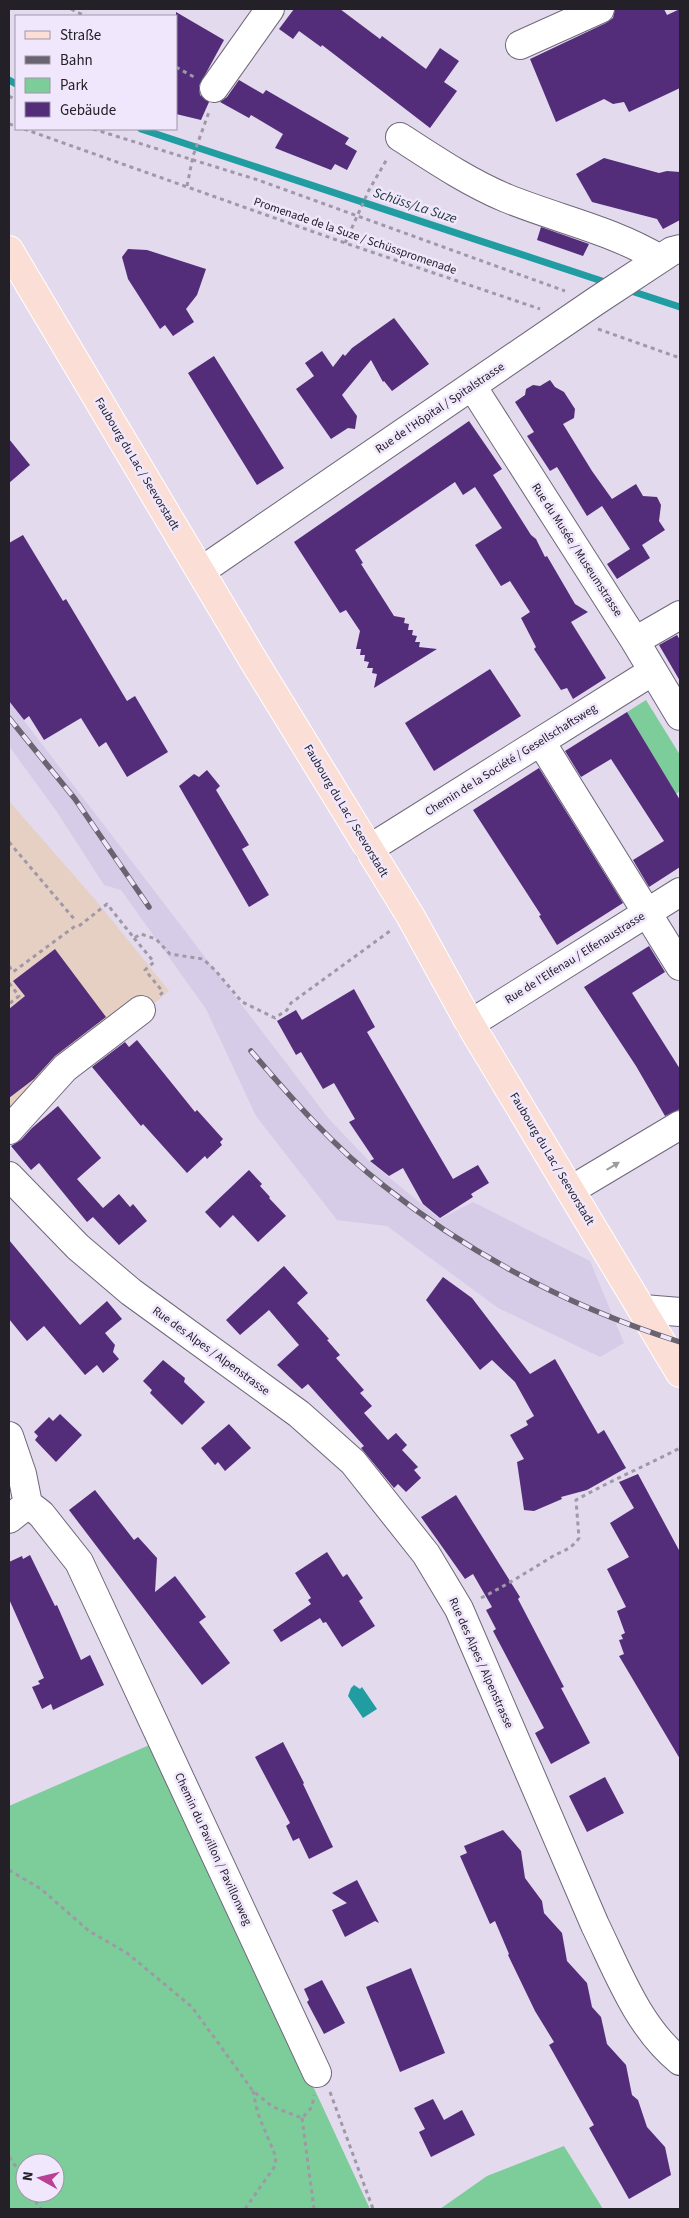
<svg xmlns="http://www.w3.org/2000/svg" width="689" height="2218" viewBox="0 0 689 2218" font-family="'Source Sans 3',sans-serif">
  <rect width="100%" height="100%" fill="#e3daee"/>
  <path fill="#d7cce7" d="M9,701l320,418 40,42 71,58 33,-17 117,59 34,82 -24,14 -102,-49 -111,-82 -50,-6 -81,-104 -50,-107 -85,-119 -17,-5 -47,-73 -48,-66z"/>
  <path fill="#e6d0c3" d="M9,801l89,102 71,88 -95,80 -65,67z"/>
  <path fill="#7ccd9a" fill-rule="evenodd" d="M646,700l34,55v36l-4,3 -49,-82z
    M154,1743l216,466h-361v-403zM25,2163h30v30h-30z
    M564,2146l39,63h-163l47,-33z"/>
  <path fill="#219da2" d="M354,1685l6,4 2,-2 15,22 -14,9 -15,-22 3,-8z"/>
  <g fill="none" stroke-linecap="round" stroke-linejoin="round">
    <path stroke="#219da2" stroke-width="7" d="M9,80l7,4
      M141,129l470,155
      M628,290l52,17"/>
  </g>
  <path fill="#532d7a" d="M294,9h46l40,30 2,-3 44,33 14,-21 19,13 -15,21 13,9 -27,37 -108,-83 -1,2 -22,-16 -6,8 -14,-10z
    M615,9h49l3,6 13,-6v79l-51,24 -5,-10 -11,2 -9,-5 -48,23 -26,-63 76,-36 7,-5z
    M176,12l48,28 -25,46 1,9 9,7 -8,18 -25,-6z
    M239,80l24,14 3,-4 83,48 -4,6 12,7 -10,19 -12,-6 -4,6 -56,-22 8,-14 -32,-19 -2,3 -29,-16 7,-5z
    M604,158l55,15 8,-2 13,1v48l-17,9 -6,-10 -65,-17 -16,-28z
    M541,227l48,17 -6,12 -46,-16z
    M128,249l19,1 59,19 -9,26 -11,14 8,13 -21,14 -8,-11 -5,4 -32,-50 -6,-22z
    M394,318l35,46 -37,27 -8,-10 -1,1 -12,-22 -29,35 15,21 -2,13 -7,-1 -17,11 -35,-50 18,-13 -9,-13 17,-12 11,16 10,-13 2,2 7,-8z
    M214,356l70,112 -27,17 -69,-112z
    M550,380l5,7 9,5 11,17 -1,9 -11,6 29,47 20,28 24,-15 7,12 14,1 4,8 -2,16 6,9 -23,15 8,13 -33,21 -10,-15 23,-15 -28,-43 -15,10 -30,-49 -7,4 -23,-35 7,-4 -19,-30 10,-7 1,-6 7,-4 7,1z
    M469,421l33,48 -9,6 38,60 5,4 9,18 2,-1 28,48 13,8 -17,10 35,56 -33,21 -6,-11 -6,2 -27,-41 2,-2 -15,-29 9,-6 -20,-31 -9,5 -26,-41 27,-17 -27,-41 -12,8 -8,-13 -100,68 8,13 -2,1 33,52 11,2 -1,5 5,1 -1,6h5l-1,5 5,1 -2,6h5l-1,5 18,2 -63,39 3,-14 -5,-1 1,-5h-6l2,-6 -5,-1 1,-6h-5l1,-6h-5l4,-18 -14,-21 -6,3 -46,-71z
    M9,439l21,26 -21,18z
    M23,535l40,66 3,-2 61,102 8,-5 33,56 -41,25 -21,-35 -7,5 -18,-29 -37,22 -15,-24 -5,4 -15,-19v-158z
    M677,635l3,5v41l-21,-36z
    M490,669l31,47 -87,55 -29,-48z
    M627,712l53,88v67l-31,20 -16,-27 31,-19 -53,-82 -30,18 -16,-26z
    M539,768l84,135 -66,42 -18,-29 2,-1 -68,-105z
    M207,770l13,16 -4,4 33,55 -7,4 27,46 -20,12 -70,-121 15,-12 5,3z
    M649,946l16,26 -33,21 48,76v40l-15,7 -29,-50 -52,-79z
    M55,949l51,68 -51,39 -21,23 -25,19v-89l16,-13 -12,-15z
    M354,989l21,38 -8,5 86,147 25,-14 11,18 -18,11 2,3 -33,21 -17,-14 -20,-36 -14,8 -19,-15 4,-2 -25,-37 6,-3 -21,-36 -11,6 -22,-37 -5,3 -19,-34 19,-11 6,10z
    M137,1040l58,72 2,-2 26,29 -3,3 2,3 -15,14 -2,-3 -18,17 -44,-49 -2,2 -49,-59 33,-25 4,5z
    M58,1106l43,52 -24,21 26,29 16,-14 11,13 3,-3 14,17 -28,24 -26,-28 -6,5 -48,-59 -8,7 -20,-24 10,-6 11,-12z
    M249,1170l13,14 -2,2 10,11 -1,1 17,18 -28,26 -25,-27 -13,13 -15,-16z
    M9,1240l71,85 27,-24 15,18 -17,14 10,12 -2,7 6,7 -16,14 -6,-8 -12,10 -41,-49 -17,15 -18,-22z
    M284,1266l24,27 -11,10 32,36 -2,1 13,15 -4,3 28,32 -4,3 12,13 -8,7 24,27 8,-7 11,12 -5,5 16,17 -4,3 7,8 -15,14 -8,-8 -4,4 -33,-40 3,-2 -56,-62 -6,5 -25,-24 22,-20 -30,-35 -29,25 -14,-15z
    M443,1277l29,21 58,76 25,-15 43,75 6,-4 22,38 -39,22 -26,7 1,2 -28,12 -10,-1 -7,-48 7,-3 -14,-24 18,-10 -2,-4 8,-5 -19,-34 -23,-22 -12,10 -54,-70z
    M163,1360l22,18 -1,4 21,20 -23,23 -32,-32 2,-3 -9,-9z
    M60,1414l22,21 -26,27 -21,-22 3,-4 -4,-4 15,-15 4,4z
    M229,1424l22,24 -26,23 -7,-9 -3,3 -14,-17z
    M638,1474l42,78v207l-61,-103 5,-2 -5,-14 4,-1 -2,-4 4,-2 -8,-22 9,-4 -19,-38 22,-12 -19,-34 24,-15 -15,-26z
    M95,1490l39,50 4,-3 19,21 -2,34 20,-16 31,41 -7,5 31,41 -28,22 -133,-175z
    M456,1495l64,102 -2,2 46,88 -3,1 29,55 -39,21 -16,-31 9,-5 -51,-97 3,-2 -10,-19 6,-3 -19,-33 -8,5 -44,-62z
    M327,1552l16,25 4,-3 16,24 -4,3 16,25 -33,21 -16,-25 -3,1 -3,-5 -39,24 -8,-12 38,-26 -3,-4 3,-2 -16,-25z
    M30,1555l25,51 2,-1 24,55 9,-5 14,30 -51,25 -2,-6 -9,5 -10,-22 8,-3 -2,-3 6,-3 -35,-79v-37l13,-6 1,3z
    M283,1742l21,41 -1,1 30,63 -24,12 -10,-21 -6,3 -7,-15 4,-3 -35,-66z
    M605,1777l19,36 -37,19 -18,-36z
    M503,1830l18,21 4,27 17,23 2,12 18,20 5,28 20,22 5,24 9,10 6,27 19,21 6,30 6,5 9,27 18,20 6,28 -42,24 -40,-71 5,-3 -45,-80 5,-3 -19,-31 -27,-56 1,-1 -14,-33 -5,3 -30,-68 7,-3 -3,-7z
    M357,1880l22,43 -4,-2 -30,16 -13,-27 15,-7 -15,-10z
    M411,1968l34,85 -45,19 -34,-85z
    M322,1980l23,43 -21,11 -17,-32 2,-2 -5,-11z
    M433,2099l11,21 18,-10 13,25 -44,22 -12,-25 6,-3 -11,-21z"/>
  <g fill="none" stroke-linecap="round" stroke-linejoin="round">
    <defs>
      <path id="minor" d="M520,45l80,-36
        M214,88l56,-79
        M400,137c34,22 68,45 106,61 51,21 106,32 154,61
        M472,386l163,255 45,75
        M201,571l395,-270 76,-50 8,-2
        M635,641l45,-26
        M541,742l139,224
        M369,849l284,-178
        M470,1024l210,-132
        M9,1130l56,-62 76,-58
        M9,1176l69,71 53,45 168,122 54,48 73,92 33,55 136,316c23,47 43,102 85,136
        M571,1190l109,-65
        M643,1309l37,3
        M9,1436l13,38 6,30
        M28,1504l13,10 38,48 238,511
        M9,1519l19,-15"/>
      <path id="major" d="M9,250l246,413 156,254 59,107 210,349"/>
    </defs>
    <use href="#minor" stroke="#6f6779" stroke-width="30"/>
    <use href="#major" stroke="#fff" stroke-width="30"/>
    <path stroke="#9e98a7" stroke-width="3" stroke-dasharray="4 4" stroke-linecap="butt" d="M71,9l14,7
      M176,67l18,10
      M9,96l7,4
      M9,124l7,2
      M24,129l321,114 195,66
      M93,129l165,51 307,111
      M187,186l6,-30 16,-44
      M345,243l24,-53 18,-31
      M598,329l82,29
      M9,842l66,78
      M79,926l28,-22 27,34 7,-4 15,5 14,15 33,5 12,11 27,32 33,16 12,-8 4,-7 99,-72
      M134,938l20,24 -9,8 18,22 -3,3
      M9,966l4,6 65,-48
      M9,983l10,13 -10,8
      M481,1598c24,-12 46,-26 69,-40 11,-7 21,-8 29,-20l-3,-38c34,-19 69,-34 104,-52
      M9,1870l32,19 48,42 38,22 65,54 61,84 20,16 29,11 10,-11 2,-12
      M330,2092l43,117
      M302,2118l12,91
      M9,2157l16,22
      M33,2193l4,11 4,5
      M245,2209l30,-43 1,-9 -18,-43 -5,-23"/>
    <use href="#minor" stroke="#fff" stroke-width="28"/>
    <use href="#major" stroke="#fbdfd7" stroke-width="28"/>
    <defs>
      <path id="rail" d="M9,718l66,81 74,108
        M251,1051c41,48 83,96 133,135 88,70 189,122 296,156"/>
    </defs>
    <use href="#rail" stroke="#696470" stroke-width="5.5"/>
    <use href="#rail" stroke="#f0e7fc" stroke-width="4" stroke-dasharray="11" stroke-linecap="butt"/>
  </g>
  <defs><path id="oneway-solid" d="M-6-.8H1V-3.2L6.5 0L1 3.2V.8H-6Z" transform="scale(1.25)"/></defs>
  <use fill="#9c9b9e" href="#oneway-solid" transform="translate(613 1166) rotate(-31)"/>
  <g text-anchor="middle" dominant-baseline="central" stroke-width="5" stroke-linejoin="round" paint-order="stroke">
    <g font-size="12" fill="#232027" stroke="#f0e7fc">
      <text transform="translate(355 236) rotate(19)">Promenade de la Suze / Schüsspromenade</text>
      <text transform="translate(440 408) rotate(-34)">Rue de l'Hôpital / Spitalstrasse</text>
      <text transform="translate(137 464) rotate(59)">Faubourg du Lac / Seevorstadt</text>
      <text transform="translate(577 550) rotate(57)">Rue du Musée / Museumstrasse</text>
      <text transform="translate(511 760) rotate(-32)">Chemin de la Société / Gesellschaftsweg</text>
      <text transform="translate(346 811) rotate(59)">Faubourg du Lac / Seevorstadt</text>
      <text transform="translate(575 958) rotate(-32)">Rue de l'Elfenau / Elfenaustrasse</text>
      <text transform="translate(552 1159) rotate(59)">Faubourg du Lac / Seevorstadt</text>
      <text transform="translate(211 1351) rotate(36)">Rue des Alpes / Alpenstrasse</text>
      <text transform="translate(481 1663) rotate(66)">Rue des Alpes / Alpenstrasse</text>
      <text transform="translate(213 1849) rotate(65)">Chemin du Pavillon / Pavillonweg</text>
    </g>
    <g font-size="14" font-style="italic" fill="#1d3637" stroke="#f0e7fc">
      <text transform="translate(415 206) rotate(18)">Schüss/La Suze</text>
    </g>
  </g>
  <rect width="689" height="2218" fill="none" stroke="#232027" stroke-width="20"/>
  <rect x="15" y="15" width="162" height="115" fill="#f0e7fc" stroke="#9e97a7"/>
  <rect x="25" y="31" width="25" height="8" fill="#fbdfd7" stroke="#9e97a7"/>
  <text x="60" y="40" font-size="15" fill="#232027">Straße</text>
  <rect x="25" y="56" width="25" height="8" fill="#696470" stroke="#9e97a7"/>
  <text x="60" y="65" font-size="15" fill="#232027">Bahn</text>
  <rect x="25" y="78" width="25" height="15" fill="#7ccd9a" stroke="#9e97a7"/>
  <text x="60" y="90" font-size="15" fill="#232027">Park</text>
  <rect x="25" y="102" width="25" height="15" fill="#532d7a" stroke="#9e97a7"/>
  <text x="60" y="115" font-size="15" fill="#232027">Gebäude</text>
  <g transform="translate(40 2178) rotate(278)"><circle r="24" fill="#f0e7fc" stroke="#9e97a7"/>
  <path d="M0-4L9 19L0 12L-9 19Z" fill="#b94095"/>
  <text y="-8" font-size="14" font-weight="bold" text-anchor="middle" fill="#232027">N</text>
  </g>
</svg>
